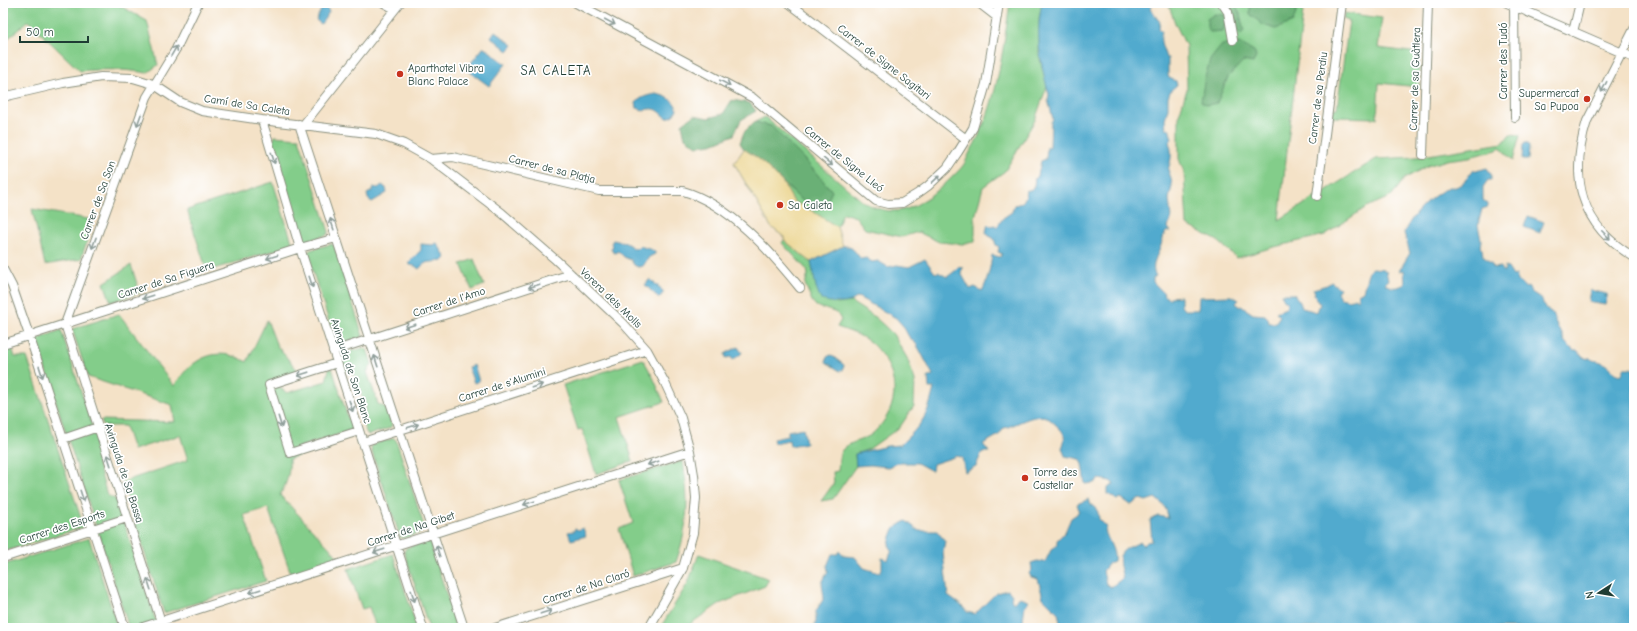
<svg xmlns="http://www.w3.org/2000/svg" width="1637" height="631" viewBox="0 0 1637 631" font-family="'Comic Neue',sans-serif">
  <rect width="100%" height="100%" fill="#fff"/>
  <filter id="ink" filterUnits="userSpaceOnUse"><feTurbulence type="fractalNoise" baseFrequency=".025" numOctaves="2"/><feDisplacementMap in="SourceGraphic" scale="8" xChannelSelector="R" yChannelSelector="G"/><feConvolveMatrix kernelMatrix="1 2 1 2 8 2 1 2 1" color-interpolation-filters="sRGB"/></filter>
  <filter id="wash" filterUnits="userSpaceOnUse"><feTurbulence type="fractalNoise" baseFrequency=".012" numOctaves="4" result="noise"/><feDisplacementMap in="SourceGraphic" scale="16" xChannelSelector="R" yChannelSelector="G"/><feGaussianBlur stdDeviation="0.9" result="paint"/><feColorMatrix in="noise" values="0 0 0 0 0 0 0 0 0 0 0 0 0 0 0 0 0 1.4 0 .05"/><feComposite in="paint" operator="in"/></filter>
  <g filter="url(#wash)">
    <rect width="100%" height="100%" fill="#f4e2c7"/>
    <path fill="#83cd8a" stroke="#51855f" d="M3,3h112l32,18 11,44 -11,8c-23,-4 -44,-4 -67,-2l-52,-50 -25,22z
      M1010,3h32l-3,15v37l8,31 -12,34 -30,51 -22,16 -8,30v25l-13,2 -23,-2 -21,-10 -16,5 -37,-8 -9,-12 -13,-4 -6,14 -28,-18 -15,-7 -11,-19 16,15 33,-7 -30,-34 -31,-31 -16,-4 10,-5 97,84c26,15 45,13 69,-6 11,-8 21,-17 30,-27 4,-4 6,-10 9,-16 27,-44 32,-98 40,-149z
      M1168,3h136l-25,217 97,-61 40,-2 87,-14 7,-9 10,1 -7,26 -13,-14 -3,3 -28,7 -22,3 -20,6 -23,13 -12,17 -27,12 -40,27 -55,13 -33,10 -19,-17 -31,-16 -3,-53 -5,-13v-44l8,-26 -1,-43 -11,-23z
      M1344,13l38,5 -4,30 41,5v34l-40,-4 -2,35 -45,-1 1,-8 4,-1 12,-87 -6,-2z
      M275,136l24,2 30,94 -2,3 -21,6 -3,-2 -31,-96z
      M273,182l20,63 -86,26 -20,-61z
      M32,209l62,11 -13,39 -36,6z
      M784,240l27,22 5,25 21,17 14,-2 25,16 17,16 14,24 8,22 -1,26 -14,21 -31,22 -14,5 1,12 -23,33 -12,2 13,-18 -1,-11 5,-1c1,-7 0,-16 4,-21 8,-9 21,-9 30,-16 31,-27 28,-64 -1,-91 -9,-8 -23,-12 -34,-16l4,-7 -4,-7 -21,-7 -4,-5 -7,-17 3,-9 -1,-5 -25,-27z
      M331,244l3,1 29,91 -3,2 -21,6 -3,-1 -29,-89 3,-4z
      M474,259l10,26 -12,5 -11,-26z
      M131,265l9,28 -29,9 -7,-19z
      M119,314l55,72c17,-27 42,-42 73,-24l20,-42 10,26 22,26 -21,14 9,7 39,-12 3,-12 3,-1 20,62 -53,17 1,8 -11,4c1,14 -2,24 -9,36l59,63 -48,16 -23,-66 -24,7 22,66 -102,32 -42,-131 66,-22 -8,-25 -47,15 -8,-24h-22l-2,-6 74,2 -3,-17 -84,-28 -16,-48z
      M61,330l40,123 -4,8 10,34 10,5 41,128h-29l-93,-288z
      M12,347l3,10h12l57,170 -81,25v-202z
      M363,348l4,1 5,15 -5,8 11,32 8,4 6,17 -2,3 -21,7 -2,-1 -7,-16 6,-10 -12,-33 -9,-4 -5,-14 1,-3z
      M643,359l10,18 11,25 -45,15 14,44 -37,13 -14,-45 -4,1 -15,-45z
      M394,438l2,2 29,89 -2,3 -19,6 -4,-1 -29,-88 1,-4z
      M683,461c6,39 6,63 -7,101l-43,14 -14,-47 14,-6 -14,-43z
      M89,538l29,90h-115v-63z
      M426,541l4,1 27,86h-28l-25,-76 2,-4z
      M393,554l24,74h-41l-7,-21 -7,2 -14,-40z
      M699,554l70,25 -4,7 -46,18 -35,24h-24l28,-45z"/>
    <path fill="#6ab076" stroke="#447655" d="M1226,3h9l5,11 4,17 -3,3 -6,-2z
      M1250,3h49l-6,19 -17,7 -13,-4 -13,-11z
      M1215,14l10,1 1,6 -3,10 -13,1 -3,-5v-8z
      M1239,43l15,8 2,6 -3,6 -10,-2 -15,16 -11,26 -11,2 -5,-4 4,-24 5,-17 12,-15z
      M732,100l18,3 6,8 -15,9 -7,15 -22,9 -15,2 -12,-8 -3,-14 12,-9 14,3 15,-4z
      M755,122l16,4 31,31 30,34 -8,17 -9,1 -16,-11 -40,-39 -15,-10 -4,-6 4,-11z"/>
    <path fill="#eeda9e" stroke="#868c69" d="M744,149l15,10 24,24 11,19 15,7 28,18 6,19 -32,16 -27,-22v-3l-13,-10 -37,-64z"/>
    <path fill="#51aace" stroke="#387481" d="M1042,3h111l-3,6 10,13 -1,6 3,4c-4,8 2,18 4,26h2v17l1,3 7,3 1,4 -6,5 -3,7v11l-3,11 1,10 1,1 2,-2 3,11 -3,3c4,10 2,19 -1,28l3,8 1,8 -3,13 2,19 -3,10 3,3h-4l-5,7c1,12 -14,25 -6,38l-3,2v4l11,11 -1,2 7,4v-2l11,-1v10l3,4h14l1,-13 32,-1 8,4 -3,3 3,4 2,-1 12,8 12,1 3,3 1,5h6l5,-7 -4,-4 10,-4 1,-6 -2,-1 -4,-7h13l6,8 2,6 15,4 3,-8 -6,-10 1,-2 -2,-3 14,-4 4,-3 9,6 -3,4 3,6 9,2 6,-2 1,2 2,-1v-5l5,-3 6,-20 4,-3 10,1 3,2 2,9 -3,4c8,5 12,4 20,0l-1,-14 -5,1 11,-18 -6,-20c8,-19 25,-35 43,-45 3,-2 5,0 9,-1 8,-3 13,-12 18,-18l2,2 11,-3 4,6v6h-3l-5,7v13l5,4v3l-6,2 -4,16 3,15 -1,7 2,2 1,7 9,8 1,4 7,-1 2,4h3v-4l3,1 5,8 3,-1 2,6 8,7 2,-1 5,7 9,6 1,4 9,10 7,16 2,2 4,10 9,9h4l4,6 7,2v-2c4,5 7,3 12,5 8,3 11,11 20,13l2,-3 1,-4h7l3,2v258h-580l6,-6 -2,-9 -15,-15 -5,-19 -7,-2 -2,-4 3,-3 -1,-7 6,-2 8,1 6,-12 6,-5v-5l8,-8 6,-14 6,-4 2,-4 -2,-6 12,-5 2,6c7,4 7,7 8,14l8,8 -2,3c2,10 11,20 9,31l-5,2 -6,8 3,13 5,3 12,-9c-7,-24 -5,-27 18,-36l2,4 4,-4 5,-1 -2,-21 9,-4 9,2c-1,-10 -5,-14 -13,-20l-9,3 -6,-2 -9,6 -10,-7 -4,2 -9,-6v-6l6,-4 -4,-3 -11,-2 -5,4 -9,1 -3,-20 -3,-5 -14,-3 -3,-8c3,-7 4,-14 -2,-19 -4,-4 -8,-8 -12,-11 -11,-7 -33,8 -44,10l-5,7 -16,9 6,8h-7l-6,14 -11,6 -3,-14 -5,-2 -24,8 -1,7 -15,-8h-20l-9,4 -17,-2 -15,1 -1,-12 32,-8 13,-1c22,-21 27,-27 34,-57h-5l-1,-11 5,-2 -16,-30 -8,-8 -6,-11 -7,-8 -38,-21c-12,9 -23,6 -37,3l-5,-13 -5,-25 32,-16c9,-1 12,6 18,13l5,-1 6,4 6,-1 10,6 9,-2 12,2 16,-8 10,14 3,-1 9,5 8,-6 3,-4 5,1 -2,5 9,16 5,-2 7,4c5,-8 9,-26 10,-36l8,2 2,-3 -4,-2 1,-5 -3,-2 -2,-6 -5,-3 -3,-4 2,-8 2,2 5,-1 2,2 6,-9 9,-6 2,-7c9,-1 12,-6 13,-15l4,1 3,-5 1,-8 3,-2 3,-15 5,-2 1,-12h3l1,-25 2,-3 -5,-19 1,-6c-9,-30 -14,-61 -7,-91z
      M322,8h5l2,4 -8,12 -5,-4z
      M495,31l18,14 -5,6 -17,-14z
      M484,47l22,17 -17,22 -23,-17z
      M656,94c10,2 18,5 21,15l-4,7 -6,2c-10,-8 -9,-11 -24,-8l-6,-2 -1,-5c4,-6 13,-8 20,-9z
      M1525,143h2l2,3 -1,14h-6l1,-15z
      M382,185l4,3 1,5 -15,9 -4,-3 -1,-5 5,-3 1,-4 5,1z
      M1528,216l16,6 -3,8 -3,-1 3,1 -1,3 -16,-6z
      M613,240l13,3 9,6 5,-3 15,5v3l-6,3 -6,9 -5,1 -4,-2 -3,-5 -7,-3 -6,-6 -3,2 -3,-2 -1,-2 2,-3 -2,-3z
      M435,243h2l9,15 -4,4 -3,-2c-11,5 -10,-2 -20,9l-4,-3 -5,-1 -1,-3 12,-12v-6l12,1z
      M650,279l14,13 -5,6 -14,-13z
      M1590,290l17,4v2h-4l4,1 -2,8 -17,-3z
      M738,347l4,6 -9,7 -2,-3 -5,1 -1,-4z
      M831,355l13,10 -1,5 -3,1 -14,-9 1,-5z
      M474,365l5,16 -5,2 -6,-16z
      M803,428l3,15 -16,3 -1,-6 -15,3 -1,-4 15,-3v-5z
      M906,521l13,10h18l8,10 -2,11 5,44 14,10 5,6 8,2 21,-21 12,-3 4,5 -1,4 2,4 7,-6 9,5 -4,3 -2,15 2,8h-211l2,-7v-10l8,-13 -2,-15 6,-12 -1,-5 5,-12h6l2,-3 4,5 11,1 9,11 15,5 3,-4v-11l6,2 4,-10 -3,-5c3,-13 4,-18 17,-24z
      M575,528l3,2 5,-2 3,8 -15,4 -3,-8 6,-1z"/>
  </g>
  <g filter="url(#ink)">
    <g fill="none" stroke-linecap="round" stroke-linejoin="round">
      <defs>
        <path id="minor" d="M384,3l11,6
          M576,3l177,95 123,103 12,3 14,-1 15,-9 11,-8 19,-18 11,-16 15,-24 13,-44 13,-81
          M789,3l177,136
          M979,3l18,14
          M1222,3l6,9 5,28
          M1507,3l127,55
          M1514,3l1,114
          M1634,29l-47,92c-18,56 -7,105 47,136
          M1573,32l7,-29
          M3,97l60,-14 38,-6 32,1 20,6 27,18 22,9 60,9 114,14 28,10 27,15 71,54 54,47 67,63 24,27 18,33 16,35 9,33 4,24 2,23 -3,35 -10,35 -34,60
          M262,120l38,128 123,380
          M299,124l165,504
          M304,124l96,-121
          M1423,155l5,-152
          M431,159l22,-2 146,34h84c46,13 88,61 117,97
          M1317,196l25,-193
          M3,269l9,17 17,49 96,293
          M3,344l297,-96 36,-10
          M333,351l238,-77
          M337,363l-68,22 21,68 69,-22
          M63,439l35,-12
          M363,442l284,-92
          M3,558l124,-40
          M140,628l550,-177
          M163,628l-98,-304 82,-227 29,-48 22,-46
          M495,628l188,-60"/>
      </defs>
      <use href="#minor" stroke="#8a907e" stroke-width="10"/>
      <use href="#minor" stroke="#fff" stroke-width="8"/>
    </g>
    <defs><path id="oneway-shaft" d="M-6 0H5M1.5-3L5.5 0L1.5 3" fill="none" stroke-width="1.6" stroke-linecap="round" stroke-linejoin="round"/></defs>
    <g stroke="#8f9e9a">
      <use href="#oneway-shaft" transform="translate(610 22) rotate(28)"/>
      <use href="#oneway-shaft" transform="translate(174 51) rotate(-60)"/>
      <use href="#oneway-shaft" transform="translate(725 83) rotate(28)"/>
      <use href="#oneway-shaft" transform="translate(1604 87) rotate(117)"/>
      <use href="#oneway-shaft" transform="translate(139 120) rotate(110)"/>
      <use href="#oneway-shaft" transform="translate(273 158) rotate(73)"/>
      <use href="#oneway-shaft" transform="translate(828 162) rotate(40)"/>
      <use href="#oneway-shaft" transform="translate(936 179) rotate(-43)"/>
      <use href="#oneway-shaft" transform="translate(332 224) rotate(-108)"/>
      <use href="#oneway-shaft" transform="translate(1606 235) rotate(45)"/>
      <use href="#oneway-shaft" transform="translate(94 243) rotate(110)"/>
      <use href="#oneway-shaft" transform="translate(272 257) rotate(162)"/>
      <use href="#oneway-shaft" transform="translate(311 282) rotate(72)"/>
      <use href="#oneway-shaft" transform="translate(534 286) rotate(162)"/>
      <use href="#oneway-shaft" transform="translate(148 297) rotate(162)"/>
      <use href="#oneway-shaft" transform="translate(410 326) rotate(162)"/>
      <use href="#oneway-shaft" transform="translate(376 361) rotate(-108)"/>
      <use href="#oneway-shaft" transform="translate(41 372) rotate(72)"/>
      <use href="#oneway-shaft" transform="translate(303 374) rotate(162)"/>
      <use href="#oneway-shaft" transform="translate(537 386) rotate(-18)"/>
      <use href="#oneway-shaft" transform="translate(351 406) rotate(72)"/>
      <use href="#oneway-shaft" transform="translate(280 422) rotate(73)"/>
      <use href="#oneway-shaft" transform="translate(413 426) rotate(-18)"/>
      <use href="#oneway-shaft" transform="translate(109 460) rotate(-108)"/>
      <use href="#oneway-shaft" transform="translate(653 463) rotate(162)"/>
      <use href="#oneway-shaft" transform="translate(82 496) rotate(72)"/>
      <use href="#oneway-shaft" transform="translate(529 503) rotate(162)"/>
      <use href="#oneway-shaft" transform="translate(379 551) rotate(162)"/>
      <use href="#oneway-shaft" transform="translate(438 551) rotate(-108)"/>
      <use href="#oneway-shaft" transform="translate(149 584) rotate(-108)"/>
      <use href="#oneway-shaft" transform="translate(255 591) rotate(162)"/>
      <use href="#oneway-shaft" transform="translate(413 596) rotate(72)"/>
      <use href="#oneway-shaft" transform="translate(546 612) rotate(-18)"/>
    </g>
  </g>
  <g fill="#c8321e" stroke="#fff" stroke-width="1.5">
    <circle cx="400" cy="74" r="4"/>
    <circle cx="1587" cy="99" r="4"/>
    <circle cx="780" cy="205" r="4"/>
    <circle cx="1025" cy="478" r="4"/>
  </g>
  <g text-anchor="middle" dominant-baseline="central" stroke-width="3.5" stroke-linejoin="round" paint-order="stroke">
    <g font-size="11" fill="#1f3d34" stroke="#fff">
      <text transform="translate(1503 61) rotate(-90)">Carrer des Tudó</text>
      <text transform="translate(884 62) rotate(38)">Carrer de Signe Sagitari</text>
      <text transform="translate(1415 79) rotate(-88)">Carrer de sa Guàtlera</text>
      <text transform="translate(1318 98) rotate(-83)">Carrer de sa Perdiu</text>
      <text transform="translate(247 105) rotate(9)">Camí de Sa Caleta</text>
      <text transform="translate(844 159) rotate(39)">Carrer de Signe Lleó</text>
      <text transform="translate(552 169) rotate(14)">Carrer de sa Platja</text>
      <text transform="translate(98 200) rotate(-70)">Carrer de Sa Son</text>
      <text transform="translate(166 280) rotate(-18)">Carrer de Sa Figuera</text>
      <text transform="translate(611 298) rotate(44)">Vorera dels Molls</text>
      <text transform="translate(449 302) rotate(-18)">Carrer de l'Amo</text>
      <text transform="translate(351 371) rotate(72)">Avinguda de Son Blanc</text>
      <text transform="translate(502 385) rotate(-18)">Carrer de s'Alumini</text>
      <text transform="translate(124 473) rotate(72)">Avinguda de Sa Bassa</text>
      <text transform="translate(62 527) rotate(-18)">Carrer des Esports</text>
      <text transform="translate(411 529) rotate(-18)">Carrer de Na Gibet</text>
      <text transform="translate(586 587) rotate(-18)">Carrer de Na Claró</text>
    </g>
    <g font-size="11" fill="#1f3d34" stroke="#fff" text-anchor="start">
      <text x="408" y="68">Aparthotel Vibra<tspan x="408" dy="13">Blanc Palace</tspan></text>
      <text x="1579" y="93" text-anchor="end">Supermercat<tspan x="1579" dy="13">Sa Pupoa</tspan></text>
      <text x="788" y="205">Sa Caleta</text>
      <text x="1033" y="472">Torre des<tspan x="1033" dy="13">Castellar</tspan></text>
    </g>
    <g font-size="13" letter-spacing="1" fill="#1f3d34" stroke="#fff">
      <text x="556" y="70">SA CALETA</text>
    </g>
  </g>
  <rect width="1637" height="631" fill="none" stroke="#fff" stroke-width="16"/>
  <g transform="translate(1599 593) rotate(258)" stroke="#ffffff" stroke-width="3" paint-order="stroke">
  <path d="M0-3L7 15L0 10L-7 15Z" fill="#1f3d34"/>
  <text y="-6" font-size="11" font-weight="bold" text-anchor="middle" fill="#1f3d34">N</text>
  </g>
  <path d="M20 36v6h68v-6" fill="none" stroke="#1f3d34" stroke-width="2"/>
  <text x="26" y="36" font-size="12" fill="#1f3d34" stroke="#ffffff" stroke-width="3" paint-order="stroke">50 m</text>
</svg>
